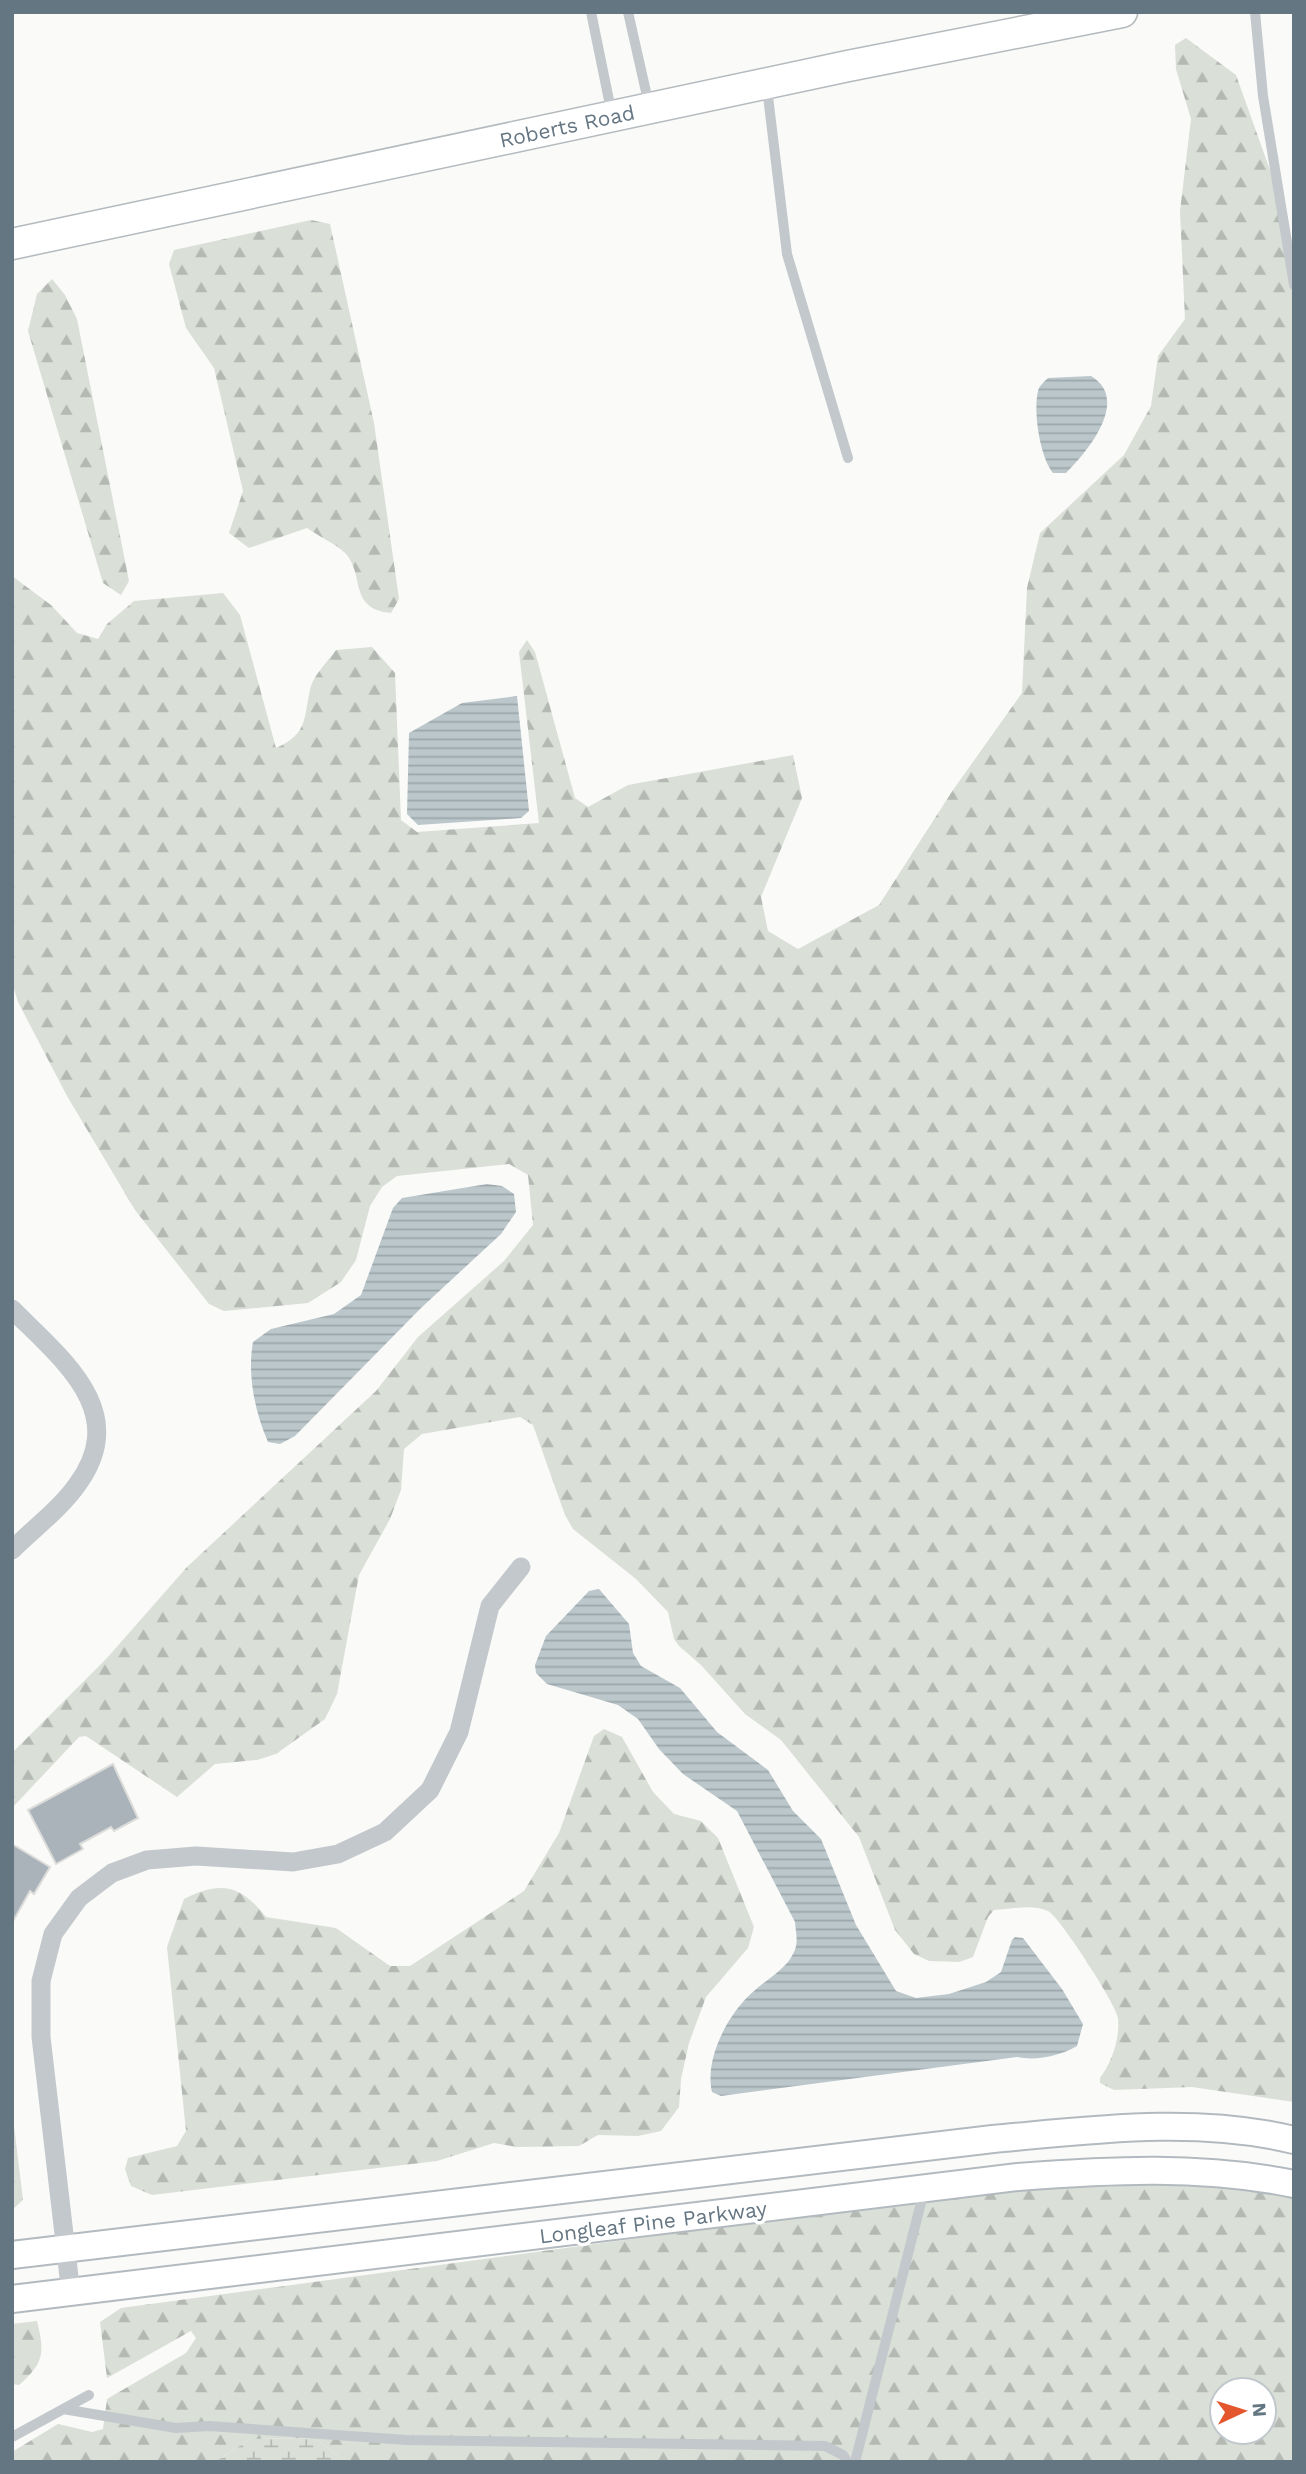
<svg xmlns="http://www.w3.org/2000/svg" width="1306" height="2474" viewBox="0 0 1306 2474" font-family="'Work Sans',sans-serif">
  <defs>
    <pattern id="forest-firs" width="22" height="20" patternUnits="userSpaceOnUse" patternTransform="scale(1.75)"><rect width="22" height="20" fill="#dadfd7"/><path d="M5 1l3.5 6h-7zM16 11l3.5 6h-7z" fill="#b4b9b4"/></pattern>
    <pattern id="wetland-marsh" width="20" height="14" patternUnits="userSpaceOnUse" patternTransform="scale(1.75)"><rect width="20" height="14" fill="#dadfd7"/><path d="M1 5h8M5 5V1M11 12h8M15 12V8" fill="none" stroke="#b4b9b4"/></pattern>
    <pattern id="water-rules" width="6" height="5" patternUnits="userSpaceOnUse" patternTransform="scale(1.75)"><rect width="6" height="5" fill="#bbc7cb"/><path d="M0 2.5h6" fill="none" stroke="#9ca6aa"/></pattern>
  </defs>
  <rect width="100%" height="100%" fill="#fafaf8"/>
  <path fill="url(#forest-firs)" fill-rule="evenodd" d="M1186,38l50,37 44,123 14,68v1836l-102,-15 -78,3 -14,-7v-5c12,-16 20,-39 18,-60 -2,-14 -59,-102 -70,-107 -16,-7 -37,-2 -54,-1l-6,7 -15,40 -14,5 -30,-1 -15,-7 -19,-24 -36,-93 -78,-97 -36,-26 -44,-49 -22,-19 -5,-7 -6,-27 -32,-33 -63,-50 -8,-14 -32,-90 -13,-8 -98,17 -18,15 -3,41 -11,29 -31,56 -22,119 -12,25 -49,35 -19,6 -42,4 -38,33 -91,-61 -7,1 -67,71v-55l95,-95 80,-91 189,-176 42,-54 86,-76 29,-36 -5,-50 -19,-11 -112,12 -15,11 -12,19 -14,54 -15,22 -33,21 -84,8 -15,-7 -74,-94 -68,-114 -49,-94 -6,-20v-406l39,29 26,28 21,6 9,-15 27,-23 89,-8 17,22 36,133c34,-15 27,-32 35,-62 4,-12 17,-25 25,-36l36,-3 23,26 6,147 16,12 122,-9 -20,-171 8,-12 8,12 40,146 13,9 40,-22 165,-30 9,43 -41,99 7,34 30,18 81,-44 74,-115 69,-97 5,-105 13,-55 84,-78 27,-49 7,-50 27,-37 -5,-108 11,-92 -15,-50 -1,-24z
    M311,220l19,4 44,199 25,176 -8,14c-44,-4 -25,-40 -47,-61 -10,-9 -26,-16 -37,-24l-58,20 -20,-15 14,-42 -29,-123 -28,-40 -17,-64 5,-14z
    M52,279l13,16 12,24 52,262 -8,14 -18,-12 -75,-252 9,-37z
    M604,1729l18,8 31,55 21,22 27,7 17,17 36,89 -6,21 -42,49 -17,46 -8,36 -2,28 -18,24 -23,5 -40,-1 -19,11 -62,1 -23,-4 -57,18 -285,34 -21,-9 -6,-17 3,-11 49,-12 9,-15 -19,-184 17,-48c36,-18 56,-15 82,18l70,11 54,38h20l114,-75 35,-58 35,-97z
    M12,2109l11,91 -11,10z
    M1132,2178l144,13 18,7v264h-948l-31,-24 -65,1 -35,23h-203v-10l46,-28 34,8 11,-3 4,-30 79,-46 10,-15 -5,-7 -84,47 -7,-56 21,-14 898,-121zM1222,2390h42v42h-42z
    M37,2321c8,32 7,42 -18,64l-7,-1v-60z"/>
  <path fill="url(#wetland-marsh)" d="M315,2438l31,24h-131l35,-23z"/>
  <path fill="url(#water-rules)" d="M1091,376c40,24 -4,76 -25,97h-13c-13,-16 -20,-61 -15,-82 1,-5 6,-9 10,-13z
    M517,696l12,115 -8,7 -103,7 -11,-11 2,-81 53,-30z
    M487,1184l15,2 12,8 2,18 -15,22 -80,74 -126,128 -15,8 -12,-2c-13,-30 -21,-67 -15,-100l18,-13 63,-15 27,-19 32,-87 9,-10z
    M599,1589l30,35 4,29 8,13 39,22 37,44 51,38 25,41 28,28 35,86 40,66 20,7 33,-4 37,-12 15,-10 11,-32 3,-3 8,1 39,51 21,35 -6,22c-17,10 -41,15 -60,11l-296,39 -9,-4c-8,-34 17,-80 42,-101 13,-12 31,-21 39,-37 6,-10 3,-20 2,-32l-58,-111 -54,-37 -24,-25 -21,-30 -20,-14 -71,-21 -11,-11 -1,-8 11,-29 43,-45z"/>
  <path fill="#aab3b9" stroke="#dcdcda" stroke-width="2" d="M113,1764l25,54 -24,13 -3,-4 -31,17 3,5 -27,15 -28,-54z
    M12,1844l38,23 -16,27 -4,-3 -18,32z"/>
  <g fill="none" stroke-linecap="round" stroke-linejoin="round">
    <defs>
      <path id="secondary" d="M12,2255l981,-116c98,-9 203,-23 301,1
        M12,2299l1006,-122c92,-7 184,-12 276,7"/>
      <path id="primary" d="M12,244l836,-178 274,-54"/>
    </defs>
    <use href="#secondary" stroke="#b3babf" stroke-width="30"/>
    <use href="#primary" stroke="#b5babe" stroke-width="33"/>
    <path stroke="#c3c8cc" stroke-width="10" d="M591,12l21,103
      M628,12l21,93
      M1255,12l8,84 31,189
      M767,88l20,166 61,204
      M63,2409l113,19 33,-2 198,14 418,6 18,9 4,7
      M12,2437l77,-42
      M855,2462l69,-271"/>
    <path stroke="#c3c8cc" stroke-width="19" d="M12,1309c48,49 120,102 65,176 -17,24 -44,44 -65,65
      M71,2294l-30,-257v-56l12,-47 26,-36 33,-25 35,-13 49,-4 97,6 45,-8 47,-22 45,-42 29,-58 31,-126 31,-39"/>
    <use href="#secondary" stroke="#fff" stroke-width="26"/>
    <use href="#primary" stroke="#fff" stroke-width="30"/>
  </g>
  <g text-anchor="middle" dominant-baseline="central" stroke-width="7" stroke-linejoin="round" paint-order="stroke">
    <g font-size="21" fill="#657683" stroke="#fff">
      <text transform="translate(567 126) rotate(-12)">Roberts Road</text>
      <text transform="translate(653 2222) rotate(-7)">Longleaf Pine Parkway</text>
    </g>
  </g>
  <rect width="1306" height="2474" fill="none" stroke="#657683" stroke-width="28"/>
  <g transform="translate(1243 2411) rotate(86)"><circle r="33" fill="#ffffff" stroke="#c1c8cd" stroke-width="2"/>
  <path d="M0-5L12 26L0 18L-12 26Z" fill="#e4572e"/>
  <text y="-10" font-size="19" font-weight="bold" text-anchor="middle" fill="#657683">N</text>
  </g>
</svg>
